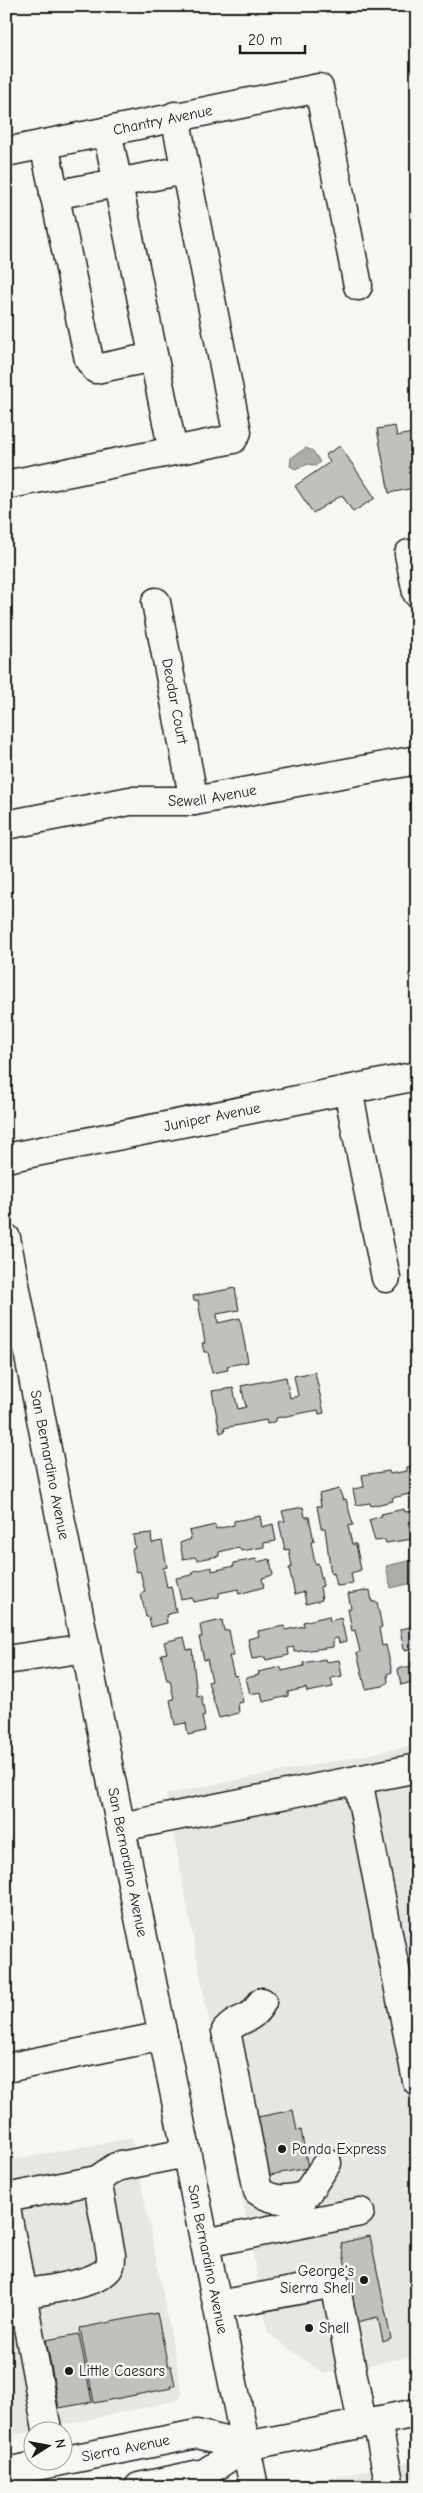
<svg xmlns="http://www.w3.org/2000/svg" width="423" height="2493" viewBox="0 0 423 2493" font-family="'Comic Neue',sans-serif">
  <rect width="100%" height="100%" fill="#f6f6f2"/>
  <filter id="ink" filterUnits="userSpaceOnUse"><feTurbulence type="fractalNoise" baseFrequency=".02" numOctaves="2"/><feDisplacementMap in="SourceGraphic" scale="10" xChannelSelector="R" yChannelSelector="G"/><feConvolveMatrix kernelMatrix="1 2 1 2 8 2 1 2 1" color-interpolation-filters="sRGB"/></filter>
  <g filter="url(#ink)">
    <path fill="#e6e6e2" d="M417,1745v610l-93,19 -56,-41 -102,-539z
      M132,2138l50,253 -3,9 -173,37v-276z
      M417,2461v26h-117v-3z"/>
    <path fill="#acaca9" stroke="#727271" d="M306,448l7,3 7,11 -5,4 -6,-2 -14,5 -5,-3 1,-8z
      M417,1559v23l-26,6 -5,-22z"/>
    <path fill="#c0c0bd" stroke="#1c1c1c" d="M395,426l2,10 20,-4v33l-8,2 5,21 -25,5 -12,-64z
      M340,446l35,52 -22,14 -11,-17 -29,18 -18,-27 35,-24 -5,-7z
      M417,1131v42l-3,1 -5,-33 5,-2 -1,-7z
      M235,1288l4,22 -22,4 1,9 22,-5 8,44 -21,4 1,4 -16,3 -4,-21h-4l-2,-9h3l-7,-43 -4,1 -1,-5z
      M315,1372l9,41 -5,1 -1,-4 -42,8v3l-9,3 -1,-4 -42,8 1,3 -5,2 -8,-42 21,-3 5,21 8,-2 -5,-21 45,-9 4,21 8,-2 -4,-20z
      M417,1465v31l-3,-3 -22,5 1,3 -22,5 -1,-3 -14,2 -3,-16 11,-2 -2,-12 27,-4 1,3 17,-3v-4z
      M339,1489l4,11 3,-1 7,26 -5,1 4,18h4l5,26 -10,3 2,11 -16,2 -3,-13 -3,1 -6,-46h-4l-4,-22h4l-2,-12z
      M303,1507l2,10h4l5,24 -3,1 4,22 3,-1 5,23 -3,1 2,13 -16,4 -2,-12 -9,3 -6,-27 3,-1 -3,-18 -4,1 -6,-28 6,-1 -3,-10z
      M404,1509l1,3 12,-2v24l-5,1 1,4 -27,4 -1,-3 -10,1 -6,-21 13,-4 -1,-2z
      M260,1516l2,11 11,-3 3,17 -12,2v4l-23,4 -2,-4 -20,5v4l-22,4 -2,-3 -12,2 -3,-16 11,-4 -2,-8 26,-6 1,4 18,-4v-4z
      M151,1533l1,10 10,-2 5,26 -4,1 4,19 4,-1 5,26 -10,3 1,8 -16,4 -2,-10h-3l-5,-23 4,-2 -5,-21 -4,1 -4,-23 3,-1 -2,-13z
      M256,1559l1,3 13,-3 3,16 -11,3 2,9 -25,7 -1,-5 -19,4v4l-26,5 -2,-5 -10,2 -5,-21 16,-3 2,-4 18,-4v4l22,-5v-3z
      M370,1590l2,12h5l5,25 -3,1 3,18 4,-1 6,27 -5,2 1,8 -5,4 -17,3 -9,-36 3,-1 -5,-22 -3,1 -4,-22 3,-1 -3,-14z
      M329,1616l1,5 11,-3 5,23 -7,2 -1,-5 -5,1v8l-39,5v-5l-6,1 1,7 -23,5 -1,-3 -13,2 -4,-20 11,-3 -1,-5 26,-5 1,4 19,-4 -1,-4z
      M222,1620l2,11 5,-1 5,26h-5l5,20 3,-1 6,27 -5,1 1,10 -20,5 -11,-36 4,-1 -5,-22 -3,1 -5,-23h3l-2,-12z
      M417,1620v28l-13,2 -4,-21 12,-2 -1,-6z
      M184,1637l3,13 5,-1 5,47 4,-1 4,21 -3,1 3,14 -17,4 -2,-12 -11,2 -5,-25 4,-1 -4,-19h-3l-6,-26 6,-1 -3,-11z
      M325,1659l1,3 13,-2 3,16 -11,2 2,9 -26,5 -1,-4 -18,4v4l-25,6 -2,-10 -11,2 -4,-16 13,-3 -1,-3 23,-5 1,4 22,-5 -1,-3z
      M417,1661v31l-2,1 -3,-11 -11,3 -3,-16 14,-3 -1,-4z
      M293,2110l4,21 4,-1 7,38 -44,8 -11,-58z
      M370,2236l21,103 -8,3 -5,-25 -21,5 -16,-79z
      M157,2313l11,53h3l4,19 -4,1 1,2 -78,15 -14,-75z
      M79,2334l13,68 -33,6 -13,-68z"/>
    <g fill="none" stroke-linecap="round" stroke-linejoin="round">
      <defs>
        <g id="minor">
          <path d="M107,131l66,320"/>
          <path d="M44,144l45,216 7,9 57,-12"/>
          <path id="s1" d="M6,152l313,-64 39,198"/>
          <path d="M54,195l131,-25"/>
          <path d="M6,485l227,-46 4,-7 -62,-316"/>
          <path d="M409,554l8,39"/>
          <path id="s2" d="M156,602l38,199"/>
          <path id="s3" d="M6,825l124,-24h64l223,-41"/>
          <path d="M348,1090l38,188"/>
          <path id="s4" d="M6,1158l411,-82"/>
          <path d="M6,1338l19,-5"/>
          <path d="M6,1660l80,-12"/>
          <path d="M358,1780l59,301"/>
          <path d="M121,1827l296,-59"/>
          <path d="M262,2002c-13,22 -22,13 -36,29l32,160c16,11 28,9 47,5l22,-33"/>
          <path d="M6,2068l157,-32"/>
          <path d="M6,2198l91,-18 19,-13 70,-14"/>
          <path d="M6,2208l16,86"/>
          <path d="M205,2243l155,-31"/>
          <path d="M218,2305l117,-22 27,140"/>
          <path d="M377,2421l13,66"/>
          <path d="M47,2430l-25,-136c21,-4 73,-9 86,-25 3,-4 3,-8 3,-14l-14,-75"/>
        </g>
        <g id="major">
          <path id="s5" d="M6,1238l103,531 145,718"/>
          <path id="s6" d="M6,2472l191,-38 49,12"/>
          <path d="M139,2487l66,-14 41,-27 171,-33"/>
        </g>
      </defs>
      <use href="#minor" stroke="#1c1c1c" stroke-width="31"/>
      <use href="#major" stroke="#1c1c1c" stroke-width="31"/>
      <use href="#minor" stroke="#f6f6f2" stroke-width="28"/>
      <use href="#major" stroke="#f6f6f2" stroke-width="28"/>
    </g>
  </g>
  <g fill="#1c1c1c" stroke="#f6f6f2" stroke-width="2">
    <circle cx="282" cy="2149" r="5"/>
    <circle cx="364" cy="2280" r="5"/>
    <circle cx="309" cy="2328" r="5"/>
    <circle cx="69" cy="2371" r="5"/>
  </g>
  <g text-anchor="middle" dominant-baseline="central" stroke-width="5" stroke-linejoin="round" paint-order="stroke">
    <g font-size="15" fill="#1c1c1c" stroke="#f6f6f2">
      <text stroke="none"><textPath href="#s1" startOffset="160">Chantry Avenue</textPath></text>
      <text stroke="none"><textPath href="#s2" startOffset="101">Deodar Court</textPath></text>
      <text stroke="none"><textPath href="#s3" startOffset="209">Sewell Avenue</textPath></text>
      <text stroke="none"><textPath href="#s4" startOffset="210">Juniper Avenue</textPath></text>
      <text stroke="none"><textPath href="#s5" startOffset="231">San Bernardino Avenue</textPath></text>
      <text stroke="none"><textPath href="#s5" startOffset="636">San Bernardino Avenue</textPath></text>
      <text stroke="none"><textPath href="#s5" startOffset="1041">San Bernardino Avenue</textPath></text>
      <text stroke="none"><textPath href="#s6" startOffset="122">Sierra Avenue</textPath></text>
    </g>
    <g font-size="15" fill="#1c1c1c" stroke="#f6f6f2" text-anchor="start">
      <text x="292" y="2149">Panda Express</text>
      <text x="354" y="2271" text-anchor="end">George's<tspan x="354" dy="17">Sierra Shell</tspan></text>
      <text x="319" y="2328">Shell</text>
      <text x="79" y="2371">Little Caesars</text>
    </g>
  </g>
  <rect width="423" height="2493" fill="none" stroke="#f6f6f2" stroke-width="25"/>
  <rect x="12" y="12" width="398" height="2468" fill="none" stroke="#1c1c1c" stroke-width="2" filter="url(#ink)"/>
  <g transform="translate(48 2446) rotate(79)"><circle r="24" fill="#f6f6f2" stroke="#9f9f9c"/>
  <path d="M0-4L9 19L0 12L-9 19Z" fill="#1c1c1c"/>
  <text y="-8" font-size="14" font-weight="bold" text-anchor="middle" fill="#1c1c1c">N</text>
  </g>
  <path d="M240 45v8h65v-8" fill="none" stroke="#1c1c1c" stroke-width="2.5"/>
  <text x="248" y="45" font-size="15" fill="#1c1c1c" stroke="#f6f6f2" stroke-width="4" paint-order="stroke">20 m</text>
</svg>
